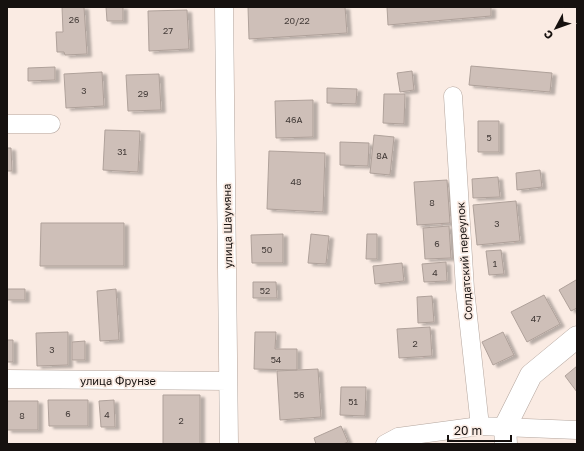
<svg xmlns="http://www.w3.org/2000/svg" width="584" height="451" viewBox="0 0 584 451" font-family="'Golos Text',sans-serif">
  <defs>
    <filter id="shadow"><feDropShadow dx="4.5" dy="2.5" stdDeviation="1" flood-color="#0004"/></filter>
  </defs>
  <rect width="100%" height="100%" fill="#faebe3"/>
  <path fill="#cebfb8" stroke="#afa19a" filter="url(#shadow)" d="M62,7h22l3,47 -22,1 -1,-3h-7l-1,-20h7z
    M106,7h17v14h-16z
    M248,7h97l2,26 -98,6z
    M387,7h104v9l-103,9z
    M187,10l2,39 -40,2 -1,-40z
    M471,66l81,7 -2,19 -81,-7z
    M55,67v13l-27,1v-13z
    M412,71l2,19 -14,2 -3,-19z
    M102,72l2,34 -38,2 -2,-34z
    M159,74l2,36 -33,1 -2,-36z
    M327,88l30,1 -1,15 -29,-1z
    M384,94h21l-1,30 -21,-1z
    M313,100v37l-37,1 -1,-37z
    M478,121h21v31h-21z
    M105,130l35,1 -2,41 -35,-2z
    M374,135l20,2 -4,38 -20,-2z
    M340,142l29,1 -1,23 -28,-1z
    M7,148h4l1,23h-5z
    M269,151l56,2 -2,59 -56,-3z
    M540,170l2,17 -25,3 -1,-17z
    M498,177l2,20 -27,1 -1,-19z
    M447,180l3,43 -33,2 -3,-43z
    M516,201l4,40 -43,4 -4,-40z
    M41,223h83v43h-84z
    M449,226l2,32 -26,1 -2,-31z
    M283,234v29h-31l-1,-28z
    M311,234l18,2 -3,28 -18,-1z
    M367,234h10v25h-11z
    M501,250l3,24 -15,1 -3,-24z
    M446,262l1,19 -23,1 -2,-18z
    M402,263l2,18 -29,3 -2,-18z
    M576,280l1,1v27l-6,3 -12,-21z
    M253,282h23l1,16h-24z
    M7,289h18v11h-18z
    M116,289l3,51 -19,1 -3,-50z
    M544,295l16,29 -33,18 -16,-30z
    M432,296l2,26 -16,1 -1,-26z
    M430,327l2,29 -33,2 -2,-29z
    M68,332v33l-31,1 -1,-33z
    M255,332h21l-1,17h22v21l-43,-1z
    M503,332l11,23 -21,10 -11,-23z
    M7,340h6v22h-6z
    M85,341v19h-13v-18z
    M577,366v26l-12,-16z
    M318,369l3,48 -41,3 -3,-49z
    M341,387h25l-1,29 -25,-1z
    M163,395h37v49h-37z
    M48,400h40v26h-39z
    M114,400l1,27h-14l-2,-26z
    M7,401h31v29h-31z
    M341,426l7,16 -5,2h-27l-2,-6z"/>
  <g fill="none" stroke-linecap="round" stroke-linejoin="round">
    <defs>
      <path id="minor" d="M224,7l5,437
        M453,96l12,193 15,137
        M7,124h44
        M7,379l221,2
        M385,444l13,-7 82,-11 97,4"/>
      <path id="primary" d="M506,444l-1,-17 26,-52 46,-38"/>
    </defs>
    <use href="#minor" stroke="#b4a69e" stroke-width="19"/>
    <use href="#primary" stroke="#b4a69e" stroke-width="23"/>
    <use href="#minor" stroke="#fff" stroke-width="18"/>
    <use href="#primary" stroke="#fff" stroke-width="22"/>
  </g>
  <g text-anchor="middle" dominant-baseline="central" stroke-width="3.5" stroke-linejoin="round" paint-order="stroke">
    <g font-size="9" fill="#443c39">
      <text x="74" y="19">26</text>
      <text x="297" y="20">20/22</text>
      <text x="168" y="30">27</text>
      <text x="84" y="90">3</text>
      <text x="143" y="93">29</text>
      <text x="294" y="119">46А</text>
      <text x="489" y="137">5</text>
      <text x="122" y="151">31</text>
      <text x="382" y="155">8А</text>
      <text x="296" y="181">48</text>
      <text x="432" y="202">8</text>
      <text x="497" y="223">3</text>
      <text x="437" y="243">6</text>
      <text x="267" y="249">50</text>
      <text x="495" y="263">1</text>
      <text x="435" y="272">4</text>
      <text x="265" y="290">52</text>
      <text x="536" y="318">47</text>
      <text x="415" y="343">2</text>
      <text x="52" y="349">3</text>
      <text x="276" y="359">54</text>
      <text x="299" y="394">56</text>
      <text x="353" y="401">51</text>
      <text x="68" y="413">6</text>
      <text x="107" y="414">4</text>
      <text x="22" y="415">8</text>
      <text x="181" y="420">2</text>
    </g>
    <g font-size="11" fill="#16110f" stroke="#faebe3">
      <text transform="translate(227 226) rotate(-91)">улица Шаумяна</text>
      <text transform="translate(464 261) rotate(-94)">Солдатский переулок</text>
      <text x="118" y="380">улица Фрунзе</text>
    </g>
  </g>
  <rect width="584" height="451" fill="none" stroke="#16110f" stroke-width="16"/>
  <g transform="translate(556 28) rotate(229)" stroke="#faebe3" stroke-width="3" paint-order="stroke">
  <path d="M0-3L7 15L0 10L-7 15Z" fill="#16110f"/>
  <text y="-6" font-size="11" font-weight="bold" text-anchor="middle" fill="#16110f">С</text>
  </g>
  <path d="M448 435v6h63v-6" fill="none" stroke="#16110f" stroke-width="2"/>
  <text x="454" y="435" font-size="12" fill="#16110f" stroke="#faebe3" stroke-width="3" paint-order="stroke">20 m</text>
</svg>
